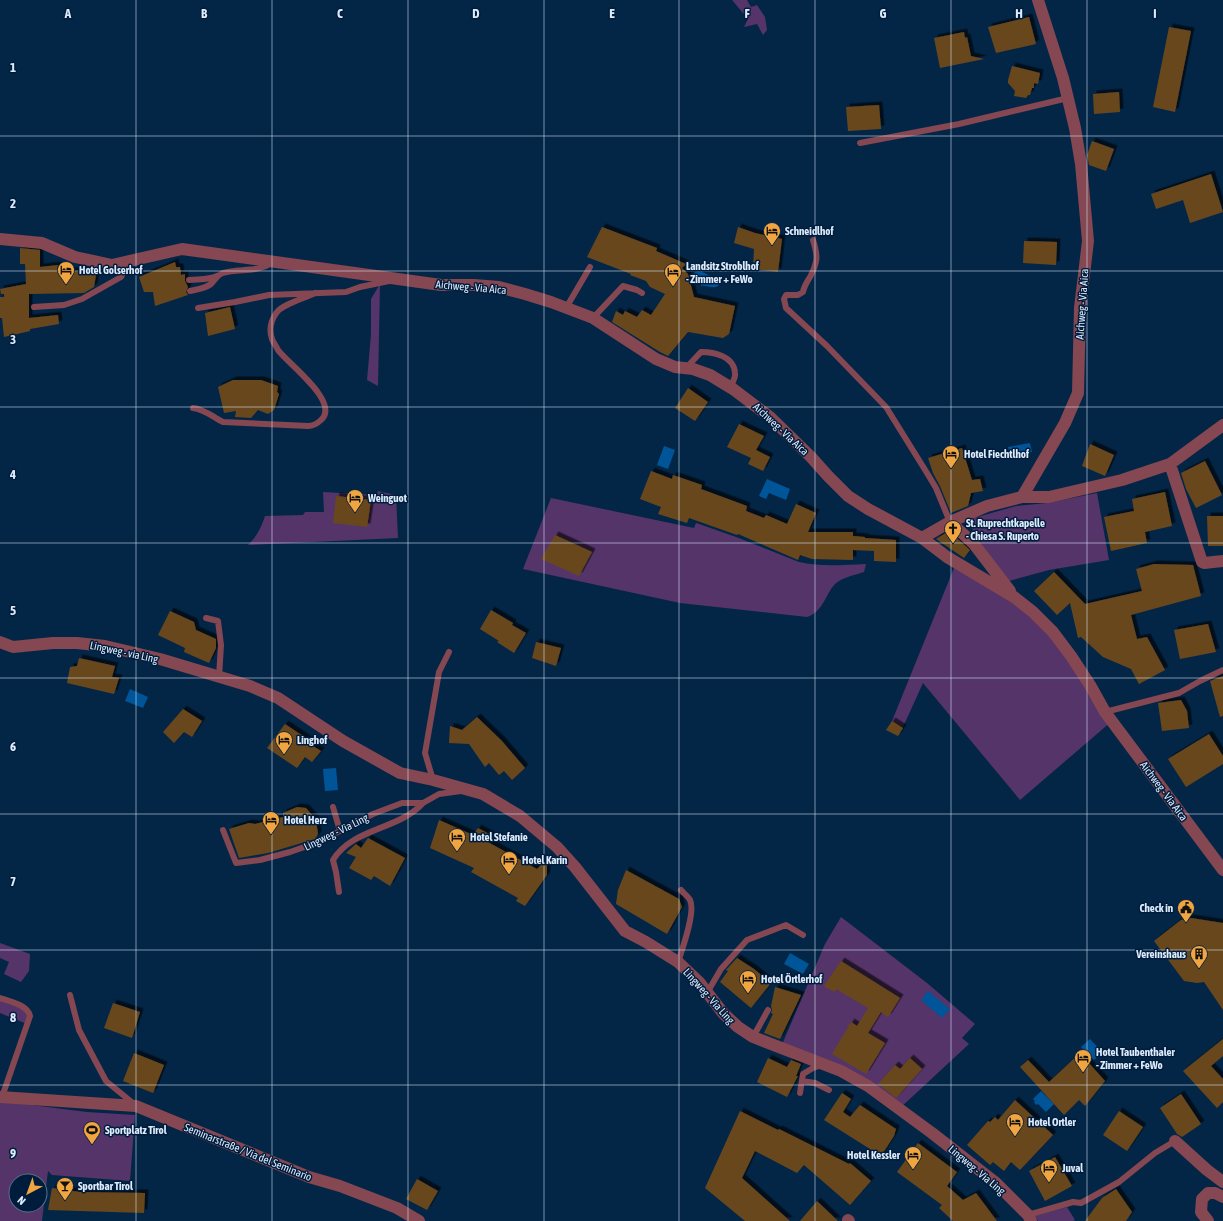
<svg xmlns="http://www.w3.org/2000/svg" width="1223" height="1221" viewBox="0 0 1223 1221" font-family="'Asap Condensed',sans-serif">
  <defs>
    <filter id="shadow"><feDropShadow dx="3.5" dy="-3.5" stdDeviation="0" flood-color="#0009"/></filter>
  </defs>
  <rect width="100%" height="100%" fill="#032647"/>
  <path fill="#55346a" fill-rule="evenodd" d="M732,0h15l4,7 6,-2 8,12 2,13 -4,5 -6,-11 -13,3 4,-8z
    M380,284l-2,102 -11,-6 4,-46v-35z
    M378,491l18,4 2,43 -150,7c9,-9 13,-17 17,-29l38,-1 2,-3h19l-1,-20 54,3z
    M1097,493l12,67 -60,10 -40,11 -27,-36 -15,-25 49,-14 31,-3z
    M551,498l143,30 2,-5 40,14 63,25c21,5 44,3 67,2l-2,8c-9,3 -21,5 -29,12 -10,11 -12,28 -28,33l-127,-14 -157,-34z
    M956,563l77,49 79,109 -92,79 -97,-117 -20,44 -11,-6z
    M841,917l86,66 48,41 -13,14 7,6 -70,65 -31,-23 -87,-39 44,-103z
    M0,943l30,11 -1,17 -8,11 -17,-8 5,-12 -9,-4z
    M0,998l29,14 -2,12 -27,-11z
    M0,1101l87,11 48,3 -5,66 -78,-6 -4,-4 -6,50h-42zM16,1181h24v24h-24z
    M1067,1207l8,13 -2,1h-35l-3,-5z"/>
  <path fill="#005598" d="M697,271c6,0 20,8 22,14 -5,5 -12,0 -18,1v-3l-6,-1 -2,-3 1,-6z
    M1030,443l2,9 -22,4 -2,-9z
    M664,446l11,4 -7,19 -11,-4z
    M767,479l23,10 -4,11 -17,-7 -3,6 -7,-3z
    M130,689l18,8 -5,11 -18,-7z
    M336,768l2,22 -13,1 -2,-22z
    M790,953l19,11 -6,10 -19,-10z
    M928,991l22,18 -8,9 -21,-18z
    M1090,1039l12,13 -8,8 -13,-13z
    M1041,1091l13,13 -8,8 -8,-8 -2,1 -2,-3 1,-1 -2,-2z"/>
  <path fill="#68471e" filter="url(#shadow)" d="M1029,17l7,27 -40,9 -8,-26z
    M1169,27l22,4 -16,81 -22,-5z
    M964,32l1,6 2,-1 4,19 13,3 -44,9 -6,-30z
    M1012,66l28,7 -2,11 -4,-1v5h-2l-2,7h-2l-2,3 -12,-2 1,-5 -7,-8v-3z
    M1119,92l1,20 -26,2 -1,-20z
    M879,105l2,24 -33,2 -2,-24z
    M1092,141l22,8 -8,22 -17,-6 -2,-10z
    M1211,174l12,38 -33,11 -7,-23 -27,9 -5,-15z
    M602,227l55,21 -1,3 30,13 -4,4 6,6 6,23 41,9 -6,28 -6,4 -35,-6 -20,24 -8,-4 -48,-30 4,-11 7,4 2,-4 12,6 5,-7 9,5 14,-21 -15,-7 -4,-6 -16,-6 1,-1 -44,-17z
    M738,227l17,6 27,6 -4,33 -25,-3 1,-20 -20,-6z
    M1024,241l33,1 -1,23 -33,-2z
    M20,248l20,2v17l18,-2 -1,4 22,3 18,-3 -3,18 -10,6 -55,1v24l29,-3 1,9 -29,5v2l-26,6 -2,-19h-2v-21h4v-3h-3l-1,-5 26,-5 -1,-20h-5z
    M175,262l1,5h4l1,8 4,-1v7l3,6 -2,5 2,3 -33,11 -2,-14h-9l-5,-15z
    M230,307l5,22 -27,7 -3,-23z
    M233,380h28l17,6 -1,6 2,2 -5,16 -6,4 -10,-4 -7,8 -16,-1 1,-6 -12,2 -6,-26z
    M688,388l20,14 -13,19 -20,-13z
    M739,424l25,12 -8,14 14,7 -7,14 -15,-7 3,-6 -24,-11z
    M1090,444l24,11 -9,21 -23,-10z
    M962,448l10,32 8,-1 3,12 -12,2 -3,13 -17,7 -11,-27 -7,-13 -5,-15z
    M1205,461l17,34 -26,13 -10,-19 -5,-16z
    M651,471l21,8 1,-4 29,10 -1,4 46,17 -1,5 18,7 2,-3 21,9 9,-20 20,9 -8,19h45v4l12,1v1l31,2v22l-22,-1v-10l-21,-1v10l-41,-1 -12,-4 -2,5 -60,-26 -1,1 -48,-17 -2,5 -29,-9 3,-7 -21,-8z
    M1165,492l7,34 -27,6 2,11 -36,8 -7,-34 30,-6 -2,-12z
    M336,496l35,4 -4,27 -34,-4z
    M1207,516h16v30h-15z
    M949,531l21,19 -6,8 -28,-19z
    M555,535l37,17 -13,24 -38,-17z
    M1154,564l39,1 8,31 -70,19 6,24 10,-2 18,33 -26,14 -8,-15 -28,-12 -22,-20 -3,1 -8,-35 -13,12 -23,-24 20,-19 31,32 57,-13 -6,-22z
    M491,610l22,13 -1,2 14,8 -12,20 -17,-11 2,-1 -19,-12z
    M170,611l24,11 2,8 20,9v9l-7,15 -25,-11 1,-4 -27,-13z
    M1208,624l8,28 -36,7 -6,-29z
    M536,642l25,6 -5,18 -24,-8z
    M79,658l36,8 -3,11 7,1 -5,16 -47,-11 3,-16 7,-1z
    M1223,676v40l-3,1 -10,-36z
    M1181,700l6,11 2,17 -27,3 -4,-28z
    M183,709l19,12 -10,16 -8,-5 -10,11 -11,-11z
    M477,717l25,24 23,27 -13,12 -8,-9 -5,4 -10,-12 -4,4 -16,-23 -20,-1 1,-17 12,4z
    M892,721l11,7 -5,8 -12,-6z
    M285,724l30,20 -2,2 8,5 -9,11 -7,-5 -8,11 -30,-20z
    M1209,734l14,22v8l-37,23 -18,-28z
    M297,807l9,1 10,12 2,14 -3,5 -47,14 -29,5 -10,-29 20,-6 6,1 28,-7v-4z
    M439,820l34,15 5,-7 13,7 -5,6 51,28 10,-10v16l-22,31 -9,-5 2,-3 -47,-26 3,-4 -44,-20z
    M368,838l37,20 -15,28 -16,-10 -3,4 -22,-12 7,-11 -10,-4 10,-9 5,4z
    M626,870l53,29 3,8 -15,27 -51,-30 2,-14z
    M1191,918l32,5v87l-19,-28 -7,1 -13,-2 -30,-40 27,-21z
    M737,958l17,11 17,14 -20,25 -31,-26 8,-11 -2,-1z
    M841,961l59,37 -12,19 -7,-5 -13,21 17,10 -19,31 -34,-20 19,-32 6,4 11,-18 -32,-19 -2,3 -10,-6z
    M775,987l26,8 -21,44 -16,-6 9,-19 -2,-1 1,-3 -1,-4z
    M113,1003l27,9 -8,26 -28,-10z
    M1223,1039v17l-12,10 12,13v23l-6,6 -34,-37z
    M134,1053l30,12 -11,28 -30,-12z
    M1080,1053l25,28 -20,25 -6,-6 -15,15 -44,-48 8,-7 21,22z
    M768,1058l19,9 4,-7 10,4 -5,12h2l-11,21 -30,-15z
    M910,1058l12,11 -26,29 -18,-14 17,-19 5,4z
    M842,1093l9,6 -8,13 7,5 10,-12 36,24 -2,7 -13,20 -57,-36z
    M1181,1094l20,30 -19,13 -5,-3 -17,-26z
    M1015,1100l38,35 -33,35 -9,-8 -7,9 -11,-9 -3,3 -23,-20 21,-24 2,1 5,-5 3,3z
    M740,1111l38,19 1,-1 70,35 1,-1 21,18 -21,24 -46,-40 -7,8 -42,-22 -13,27 48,43h-45l-40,-33z
    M1119,1111l24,16 -16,24 -24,-16z
    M918,1143l39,29 -10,14 16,14 13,-7 21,28h-44l-14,-13 3,-3 -45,-33z
    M1055,1157l17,29 -27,15 -16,-30z
    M417,1179l21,12 -11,19 -21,-11z
    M52,1188l28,4 65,1 -1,20 -96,-3z
    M1116,1189l16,23 -6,9h-41l17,-23z
    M817,1201l21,20h-38z"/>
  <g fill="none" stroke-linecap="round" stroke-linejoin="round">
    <path stroke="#854751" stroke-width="6" d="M860,143l99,-19 109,-26
      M813,240c5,16 5,22 -3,37 -3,5 -6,9 -7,15l-5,3h-12l-2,4 2,9 41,38 59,61 41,66 9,15 14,34
      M189,280c10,-1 20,0 28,-4
      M190,291c8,-2 14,-2 21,-7 4,-4 6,-9 12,-11 16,-5 33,0 49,-10
      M34,307l30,-2 18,-6 39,-22 8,-15
      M198,308l37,-6 34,-7 77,-3 14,-5 29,-6
      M566,308l24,-41
      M593,318l30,-32 14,4 5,3
      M686,368l15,-16c13,0 33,4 34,21 1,5 -3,10 -5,14
      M193,408c11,1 20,9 30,14l85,4c5,0 9,-2 13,-6 20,-18 -34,-57 -43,-70 -2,-4 -5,-8 -6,-11 -3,-9 -1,-19 5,-27 6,-8 28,-14 38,-19
      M206,618l12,3 3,24 -2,32
      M1105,712l74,-19 21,-12 23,-11
      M433,780l-8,-27 14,-81 10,-20
      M333,807l7,24
      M223,830l13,33 24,-3 30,-8 26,-9 57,-29 29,-11h21l16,-9 22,-3
      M339,892l-3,-20 -3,-12c19,-32 66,-30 90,-57
      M678,962c4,-12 18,-51 12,-62 -2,-4 -7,-7 -9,-10
      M707,993l14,-24 26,-29 39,-15 17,10
      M70,995l9,35 27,51 28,23
      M0,998c9,3 28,7 30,18l-28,81
      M753,1037l15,-27
      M802,1081l13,2 14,7
      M800,1093l3,-19 10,-6 9,-3
      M1028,1215l45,-13 8,1 38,-21 36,-29 20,-12"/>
    <path stroke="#854751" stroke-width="12" d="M0,239l42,4 33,14 37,8 70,-16 259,36h33l25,2 26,7 26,8 42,16 63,41 19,8 18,2 17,6 23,14 37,28 41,40 17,19 20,20 20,13 54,29 25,19 67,40 19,15 20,20 18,24 19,29 15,27 118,158
      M1170,464l32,98 2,1 19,-2
      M1022,497l43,-74 13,-30 2,-85 8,-67 -7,-77 -6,-36 -12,-50 -25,-78
      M950,522l24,22 36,47
      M922,538l28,-16 37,-16 35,-9h27l73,-17 48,-16 53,-39
      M0,642l13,5 40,-4h24l28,3 55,13 90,27 28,12 65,43 57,32 33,7 50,14 37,22 37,31 18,20 50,64 21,11 32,20 21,20 24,31 15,14 15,10 88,34 27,15 64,47 64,50 32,32 3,6
      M0,1097l136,9 173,71 31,9 57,22 22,13
      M1175,1141l32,29 16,12
      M848,1220l1,1
      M1208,1221l-7,-9 1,-13 6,-6h7l8,4"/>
  </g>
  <path fill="none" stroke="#dcecfd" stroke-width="1" stroke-opacity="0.55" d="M136,0v1221M272,0v1221M408,0v1221M544,0v1221M679,0v1221M815,0v1221M951,0v1221M1087,0v1221M0,136h1223M0,271h1223M0,407h1223M0,543h1223M0,678h1223M0,814h1223M0,950h1223M0,1085h1223"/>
  <defs>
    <symbol id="hotel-pin" viewBox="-11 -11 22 30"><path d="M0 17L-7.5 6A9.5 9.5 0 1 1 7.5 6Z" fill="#f1a540" stroke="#001c3c"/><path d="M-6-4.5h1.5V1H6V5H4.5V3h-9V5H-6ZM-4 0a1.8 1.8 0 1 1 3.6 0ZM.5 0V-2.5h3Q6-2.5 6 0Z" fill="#111"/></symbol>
    <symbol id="church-pin" viewBox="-11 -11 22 30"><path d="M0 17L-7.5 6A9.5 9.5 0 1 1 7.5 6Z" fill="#f1a540" stroke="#001c3c"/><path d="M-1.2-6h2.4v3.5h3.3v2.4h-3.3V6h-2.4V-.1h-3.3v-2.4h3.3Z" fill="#111"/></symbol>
    <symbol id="civic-pin" viewBox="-11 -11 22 30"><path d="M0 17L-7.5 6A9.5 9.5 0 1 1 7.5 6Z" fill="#f1a540" stroke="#001c3c"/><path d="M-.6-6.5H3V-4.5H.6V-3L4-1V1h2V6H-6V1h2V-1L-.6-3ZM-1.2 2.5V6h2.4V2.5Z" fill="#111"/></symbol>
    <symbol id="building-pin" viewBox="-11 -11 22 30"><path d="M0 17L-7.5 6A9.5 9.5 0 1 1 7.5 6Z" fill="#f1a540" stroke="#001c3c"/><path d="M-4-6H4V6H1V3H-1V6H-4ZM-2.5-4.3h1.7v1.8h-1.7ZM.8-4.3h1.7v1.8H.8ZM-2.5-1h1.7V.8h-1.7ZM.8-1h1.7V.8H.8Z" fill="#111"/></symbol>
    <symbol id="stadium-pin" viewBox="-11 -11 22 30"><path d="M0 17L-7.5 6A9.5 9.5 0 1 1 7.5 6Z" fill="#f1a540" stroke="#001c3c"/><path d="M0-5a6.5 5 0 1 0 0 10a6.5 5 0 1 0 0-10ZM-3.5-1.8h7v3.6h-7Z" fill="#111"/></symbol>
    <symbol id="bar-pin" viewBox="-11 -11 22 30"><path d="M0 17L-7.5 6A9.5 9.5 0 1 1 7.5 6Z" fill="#f1a540" stroke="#001c3c"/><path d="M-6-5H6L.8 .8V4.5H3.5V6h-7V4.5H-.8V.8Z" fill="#111"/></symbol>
  </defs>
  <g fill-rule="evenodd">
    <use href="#hotel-pin" x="762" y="221" width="20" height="27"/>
    <use href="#hotel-pin" x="56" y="260" width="20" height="27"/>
    <use href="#hotel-pin" x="663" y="262" width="20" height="27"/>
    <use href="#hotel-pin" x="941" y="444" width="20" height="27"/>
    <use href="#hotel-pin" x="345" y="488" width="20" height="27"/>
    <use href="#church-pin" x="943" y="519" width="20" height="27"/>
    <use href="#hotel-pin" x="274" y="730" width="20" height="27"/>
    <use href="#hotel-pin" x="261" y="810" width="20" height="27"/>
    <use href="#hotel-pin" x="447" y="827" width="20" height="27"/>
    <use href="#hotel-pin" x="499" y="850" width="20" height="27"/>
    <use href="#civic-pin" x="1176" y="898" width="20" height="27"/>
    <use href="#building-pin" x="1189" y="944" width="20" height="27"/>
    <use href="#hotel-pin" x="738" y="969" width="20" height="27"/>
    <use href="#hotel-pin" x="1073" y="1048" width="20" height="27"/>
    <use href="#hotel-pin" x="1005" y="1112" width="20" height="27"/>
    <use href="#stadium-pin" x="82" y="1120" width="20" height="27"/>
    <use href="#hotel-pin" x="903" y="1145" width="20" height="27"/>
    <use href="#hotel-pin" x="1039" y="1158" width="20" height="27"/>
    <use href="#bar-pin" x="55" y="1176" width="20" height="27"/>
  </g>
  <g text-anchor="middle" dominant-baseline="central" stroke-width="3" stroke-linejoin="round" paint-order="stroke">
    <g font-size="11" font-weight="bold" fill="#dcecfd" stroke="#001c3c" text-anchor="start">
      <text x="785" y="231">Schneidlhof</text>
      <text x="686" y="266">Landsitz Stroblhof<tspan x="686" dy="13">- Zimmer + FeWo</tspan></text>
      <text x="79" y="270">Hotel Golserhof</text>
      <text x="964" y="454">Hotel Fiechtlhof</text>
      <text x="368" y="498">Weinguot</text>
      <text x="966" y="523">St. Ruprechtkapelle<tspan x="966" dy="13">- Chiesa S. Ruperto</tspan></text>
      <text x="297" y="740">Linghof</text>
      <text x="284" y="820">Hotel Herz</text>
      <text x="470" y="837">Hotel Stefanie</text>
      <text x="522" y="860">Hotel Karin</text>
      <text x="1173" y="908" text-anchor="end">Check in</text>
      <text x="1186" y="954" text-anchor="end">Vereinshaus</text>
      <text x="761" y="979">Hotel Örtlerhof</text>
      <text x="1096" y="1052">Hotel Taubenthaler<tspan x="1096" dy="13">- Zimmer + FeWo</tspan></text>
      <text x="1028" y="1122">Hotel Ortler</text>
      <text x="105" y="1130">Sportplatz Tirol</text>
      <text x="900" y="1155" text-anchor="end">Hotel Kessler</text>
      <text x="1062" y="1168">Juval</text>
      <text x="78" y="1186">Sportbar Tirol</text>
    </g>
    <g font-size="11" fill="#dcecfd" stroke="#001c3c">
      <text transform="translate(471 287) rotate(5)">Aichweg - Via Aica</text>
      <text transform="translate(1082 304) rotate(-86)">Aichweg - Via Aica</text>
      <text transform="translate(781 429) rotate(43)">Aichweg - Via Aica</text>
      <text transform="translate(124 652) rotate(12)">Lingweg - via Ling</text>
      <text transform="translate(1164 791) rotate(53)">Aichweg - Via Aica</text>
      <text transform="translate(336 832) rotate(-26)">Lingweg - Via Ling</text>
      <text transform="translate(709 996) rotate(48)">Lingweg - Via Ling</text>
      <text transform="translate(248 1152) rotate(22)">Seminarstraße / Via del Seminario</text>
      <text transform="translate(977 1170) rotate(40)">Lingweg - Via Ling</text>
    </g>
  </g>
  <g font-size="13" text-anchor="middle" font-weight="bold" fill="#dcecfd" stroke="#001c3c" stroke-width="3" stroke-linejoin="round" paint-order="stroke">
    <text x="68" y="18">A</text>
    <text x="204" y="18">B</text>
    <text x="340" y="18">C</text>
    <text x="476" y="18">D</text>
    <text x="612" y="18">E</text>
    <text x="747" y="18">F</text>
    <text x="883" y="18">G</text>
    <text x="1019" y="18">H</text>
    <text x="1155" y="18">I</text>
    <text x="13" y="72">1</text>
    <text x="13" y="208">2</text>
    <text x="13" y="344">3</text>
    <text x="13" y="479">4</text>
    <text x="13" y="615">5</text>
    <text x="13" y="751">6</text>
    <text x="13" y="886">7</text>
    <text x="13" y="1022">8</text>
    <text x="13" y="1158">9</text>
  </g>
  <g transform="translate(28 1193) rotate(221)"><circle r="19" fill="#001c3c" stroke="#586f89"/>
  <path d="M0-3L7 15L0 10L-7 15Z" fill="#f1a540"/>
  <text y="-6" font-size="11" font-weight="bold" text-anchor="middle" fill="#dcecfd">N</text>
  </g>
</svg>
